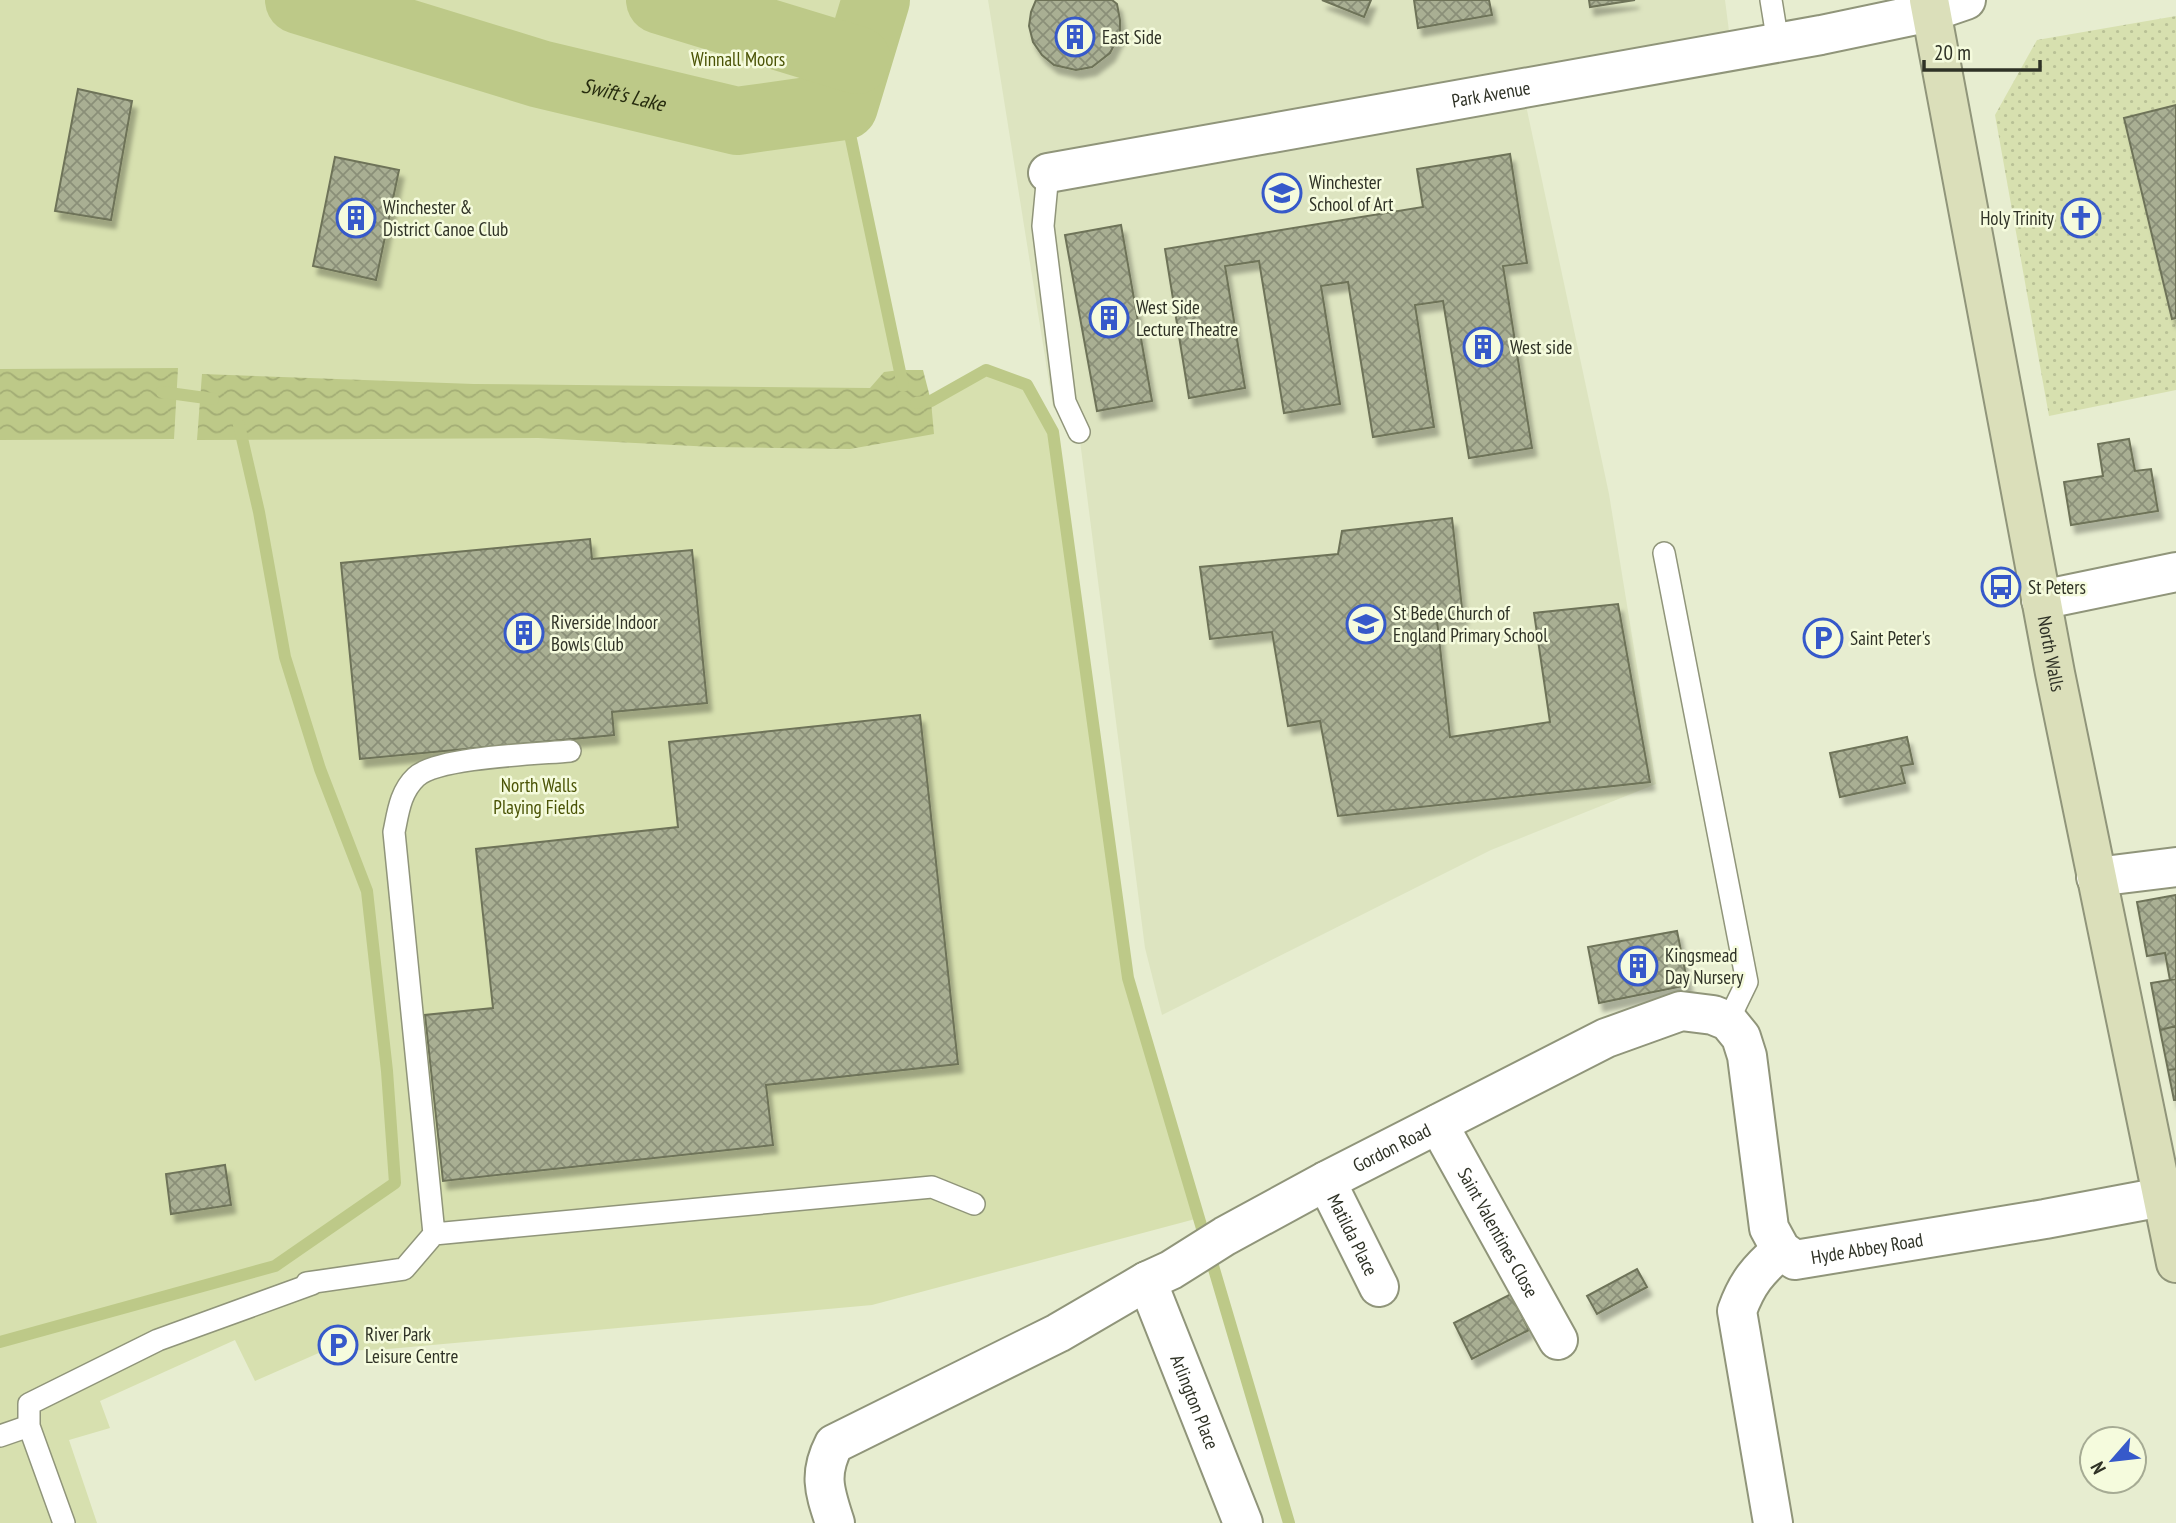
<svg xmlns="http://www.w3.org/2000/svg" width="2176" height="1523" viewBox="0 0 2176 1523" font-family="'PT Sans Narrow',sans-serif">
  <defs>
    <pattern id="grass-dots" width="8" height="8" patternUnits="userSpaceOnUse" patternTransform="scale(1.75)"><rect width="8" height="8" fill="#d7e0af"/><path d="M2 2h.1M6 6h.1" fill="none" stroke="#b9c196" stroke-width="1.8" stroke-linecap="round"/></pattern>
    <pattern id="water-waves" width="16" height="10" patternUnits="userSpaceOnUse" patternTransform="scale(1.75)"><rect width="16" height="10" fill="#bdc988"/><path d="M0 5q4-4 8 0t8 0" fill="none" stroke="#a3ad75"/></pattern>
    <pattern id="building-cross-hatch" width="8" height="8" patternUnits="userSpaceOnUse" patternTransform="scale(1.75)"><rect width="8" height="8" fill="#a9af93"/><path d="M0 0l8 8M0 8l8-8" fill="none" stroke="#8a8f78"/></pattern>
    <filter id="shadow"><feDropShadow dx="4.5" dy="8" stdDeviation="2" flood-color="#0004"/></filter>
  </defs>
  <rect width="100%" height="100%" fill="#e7edd0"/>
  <path fill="#dde4c0" d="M988,0h737l5,39 -212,29 91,426 47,290 -165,66 -329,165 -17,-67 -66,-515 -26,-26z"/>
  <path fill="url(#grass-dots)" d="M2176,16v89l-52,13 48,200 4,2v70l-127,26 -54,-301 42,-75z"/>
  <path fill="#d7e0af" d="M0,0h876l-32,106 62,297 25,-2 55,-31 41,15 26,47 75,546 71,240 -327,87 -484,44 -67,3 -66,29 -20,-41 -135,61 10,27 -41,12 28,83h-97z"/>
  <path fill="url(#water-waves)" d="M178,368l-4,71 -174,1v-71z
    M900,370h23l8,31 3,33 -84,15 -137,-2 -175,-9 -341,2 5,-66 272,10 396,4 14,-16z"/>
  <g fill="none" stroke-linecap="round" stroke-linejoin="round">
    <path stroke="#bdc988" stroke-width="12" d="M844,106l59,280
      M162,392l51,7
      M916,403l15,-2 55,-31 41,15 26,47 75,546 161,545
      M0,1342l275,-76 120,-83 -8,-112 -20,-180 -47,-122 -35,-112 -26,-145 -20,-87"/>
    <g stroke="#bdc988" stroke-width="68">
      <path id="s1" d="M299,0l241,74 197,47 107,-15 32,-106"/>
      <path d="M660,0l197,60"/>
    </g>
  </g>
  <path fill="url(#building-cross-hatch)" stroke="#6e7359" stroke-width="2" filter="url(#shadow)" d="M1036,0h76l5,4 3,16v13l-10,20 -18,14 -16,3 -22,-5 -12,-10 -9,-13 -4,-16 2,-14z
    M1322,0h49l-7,17z
    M1414,0h75l3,15 -74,13z
    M1589,0h46l-45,7z
    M78,89l54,12 -21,119 -56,-9z
    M2176,105v213l-4,1 -48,-201z
    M1510,154l17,109 -24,3 29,182 -63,10 -26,-157 -28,4 19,122 -61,10 -25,-155 -27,4 19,118 -56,9 -25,-152 -34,5 20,122 -56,10 -24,-149 258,-42 -6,-38z
    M335,157l64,13 -23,110 -63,-14z
    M1121,225l31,176 -55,10 -32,-176z
    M2129,439l6,32 16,-2 7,42 -87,14 -7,-43 39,-6 -5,-32z
    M1452,518l11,99 -26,3 13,117 100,-15 -16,-109 84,-9 32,178 -312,34 -18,-95 -32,5 -16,-94 -62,7 -10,-72 138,-13 4,-23z
    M590,539l2,20 100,-9 15,153 -95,9 2,23 -254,24 -19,-196z
    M920,715l38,349 -192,21 7,60 -330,36 -18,-166 68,-7 -17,-159 202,-22 -9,-85z
    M1907,737l6,27 -12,2 4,17 -65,14 -10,-44z
    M2176,895v84l-6,1 -5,-27 -18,3 -10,-54z
    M1677,931l11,54 -89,18 -11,-56z
    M2176,979v47l-16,4 -9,-47z
    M2176,1026v43l-8,1 -8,-40z
    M2176,1069v31h-2l-6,-30z
    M225,1165l6,40 -60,9 -5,-40z
    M1637,1269l10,18 -50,27 -10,-18z
    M1511,1294l18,36 -57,29 -18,-36z"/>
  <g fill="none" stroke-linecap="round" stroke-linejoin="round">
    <defs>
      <path id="service" d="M1771,0l7,43
        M1048,173l-5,53 22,176 14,30
        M1664,553l83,429 -19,39
        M434,1234l-40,-402c4,-19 6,-40 22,-55 21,-20 122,-23 154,-26
        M0,1436l29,-10
        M64,1523l-35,-97v-22l129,-64 154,-56 -5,-1 97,-14 30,-35 498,-47 42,17"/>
      <g id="minor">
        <path id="s2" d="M1048,173l773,-138 110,-23 35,-12"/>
        <path d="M2041,600l135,-28"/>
        <path d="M2096,877l80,-10"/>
        <path id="s3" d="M1438,1124l120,216"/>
        <path id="s4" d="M1326,1181l53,106"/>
        <path id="s5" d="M1147,1281l96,242"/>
        <path id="s6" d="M835,1523c-10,-31 -17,-48 -1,-79l224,-111 89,-52 24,-11 54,-34 101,-55 280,-143 75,-27 32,4 15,6 13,16 6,19 22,172 12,22 14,10 250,-41 117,-22"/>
        <path d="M1773,1523l-36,-212c10,-28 21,-41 44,-61"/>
      </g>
      <g id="secondary">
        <path id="s7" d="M1929,0l126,673 121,590"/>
      </g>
    </defs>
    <use href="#service" stroke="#90957a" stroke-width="24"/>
    <use href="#minor" stroke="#90957a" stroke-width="42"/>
    <use href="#secondary" stroke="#90957a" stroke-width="42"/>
    <use href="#service" stroke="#fff" stroke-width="21"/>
    <use href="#minor" stroke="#fff" stroke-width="38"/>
    <use href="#secondary" stroke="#dbdfba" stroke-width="38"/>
  </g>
  <defs>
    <symbol id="building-ring" viewBox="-11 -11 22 22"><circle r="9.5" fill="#f5fbdd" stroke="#3659ca" stroke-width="1.5"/><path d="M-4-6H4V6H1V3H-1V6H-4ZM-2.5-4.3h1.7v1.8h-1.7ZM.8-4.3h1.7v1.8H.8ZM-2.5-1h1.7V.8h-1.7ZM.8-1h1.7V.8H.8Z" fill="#3659ca"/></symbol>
    <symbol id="university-ring" viewBox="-11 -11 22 22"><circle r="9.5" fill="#f5fbdd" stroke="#3659ca" stroke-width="1.5"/><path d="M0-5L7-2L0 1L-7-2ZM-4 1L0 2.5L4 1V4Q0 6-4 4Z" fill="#3659ca"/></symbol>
    <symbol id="church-ring" viewBox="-11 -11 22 22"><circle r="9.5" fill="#f5fbdd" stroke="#3659ca" stroke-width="1.5"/><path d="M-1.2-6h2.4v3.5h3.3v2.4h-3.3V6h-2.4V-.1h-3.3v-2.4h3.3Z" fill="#3659ca"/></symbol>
    <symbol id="bus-ring" viewBox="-11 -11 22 22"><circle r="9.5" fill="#f5fbdd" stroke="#3659ca" stroke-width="1.5"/><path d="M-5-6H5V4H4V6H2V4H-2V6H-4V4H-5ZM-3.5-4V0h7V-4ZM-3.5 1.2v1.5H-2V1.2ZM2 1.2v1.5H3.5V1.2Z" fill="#3659ca"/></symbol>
    <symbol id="school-ring" viewBox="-11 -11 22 22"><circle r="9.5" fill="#f5fbdd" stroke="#3659ca" stroke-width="1.5"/><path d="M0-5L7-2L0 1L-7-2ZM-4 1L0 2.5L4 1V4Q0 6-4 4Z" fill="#3659ca"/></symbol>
    <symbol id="parking-ring" viewBox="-11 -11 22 22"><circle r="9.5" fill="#f5fbdd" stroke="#3659ca" stroke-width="1.5"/><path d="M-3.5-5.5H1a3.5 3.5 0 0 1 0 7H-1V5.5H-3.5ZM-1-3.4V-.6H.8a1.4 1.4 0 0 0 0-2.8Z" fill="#3659ca"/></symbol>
  </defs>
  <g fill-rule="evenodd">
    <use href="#building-ring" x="1053" y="15" width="44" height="44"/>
    <use href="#university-ring" x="1260" y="171" width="44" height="44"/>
    <use href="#building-ring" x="334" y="196" width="44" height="44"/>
    <use href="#church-ring" x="2059" y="196" width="44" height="44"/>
    <use href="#building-ring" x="1087" y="296" width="44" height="44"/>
    <use href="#building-ring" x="1461" y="325" width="44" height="44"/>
    <use href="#bus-ring" x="1979" y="565" width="44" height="44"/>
    <use href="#school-ring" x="1344" y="602" width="44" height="44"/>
    <use href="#building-ring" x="502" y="611" width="44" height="44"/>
    <use href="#parking-ring" x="1801" y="616" width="44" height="44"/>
    <use href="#building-ring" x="1616" y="944" width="44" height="44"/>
    <use href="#parking-ring" x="316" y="1323" width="44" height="44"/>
  </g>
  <g text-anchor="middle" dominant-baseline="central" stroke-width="5" stroke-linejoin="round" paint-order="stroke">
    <g font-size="19" fill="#2f3226" stroke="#f5fbdd" text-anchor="start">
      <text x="1102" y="37">East Side</text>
      <text x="1309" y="182">Winchester<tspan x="1309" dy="22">School of Art</tspan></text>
      <text x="383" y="207">Winchester &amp;<tspan x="383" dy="22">District Canoe Club</tspan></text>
      <text x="2054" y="218" text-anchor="end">Holy Trinity</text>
      <text x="1136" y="307">West Side<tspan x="1136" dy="22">Lecture Theatre</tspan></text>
      <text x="1510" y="347">West side</text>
      <text x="2028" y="587">St Peters</text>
      <text x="1393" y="613">St Bede Church of<tspan x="1393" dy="22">England Primary School</tspan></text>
      <text x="551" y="622">Riverside Indoor<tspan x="551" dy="22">Bowls Club</tspan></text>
      <text x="1850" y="638">Saint Peter's</text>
      <text x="1665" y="955">Kingsmead<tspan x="1665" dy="22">Day Nursery</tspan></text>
      <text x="365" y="1334">River Park<tspan x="365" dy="22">Leisure Centre</tspan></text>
    </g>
    <g font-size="19" fill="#4a5305" stroke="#f5fbdd">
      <text x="738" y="59">Winnall Moors</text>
      <text x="539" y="785">North Walls<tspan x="539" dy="22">Playing Fields</tspan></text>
    </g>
    <g font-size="19" fill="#2f3226" stroke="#f5fbdd">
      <text stroke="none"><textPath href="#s2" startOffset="450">Park Avenue</textPath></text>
      <text stroke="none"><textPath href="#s7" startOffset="665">North Walls</textPath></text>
      <text stroke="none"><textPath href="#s6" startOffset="714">Gordon Road</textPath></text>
      <text stroke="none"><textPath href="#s3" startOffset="124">Saint Valentines Close</textPath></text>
      <text stroke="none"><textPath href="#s4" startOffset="60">Matilda Place</textPath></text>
      <text stroke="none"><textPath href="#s6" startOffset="1412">Hyde Abbey Road</textPath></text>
      <text stroke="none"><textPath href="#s5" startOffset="130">Arlington Place</textPath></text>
    </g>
    <g font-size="21" font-style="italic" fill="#272c0f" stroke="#f5fbdd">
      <text stroke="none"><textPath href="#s1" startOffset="338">Swift's Lake</textPath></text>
    </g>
  </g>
  <g transform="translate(2113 1460) rotate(242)"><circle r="33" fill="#f5fbdd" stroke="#a6ab94" stroke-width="2"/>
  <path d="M0-5L12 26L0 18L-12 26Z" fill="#3659ca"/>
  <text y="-10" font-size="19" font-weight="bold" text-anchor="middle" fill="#2f3226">N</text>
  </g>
  <path d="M1924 60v10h116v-10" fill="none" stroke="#2f3226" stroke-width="3.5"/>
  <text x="1934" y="60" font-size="21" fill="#2f3226" stroke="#f5fbdd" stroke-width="5" paint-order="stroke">20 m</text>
</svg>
